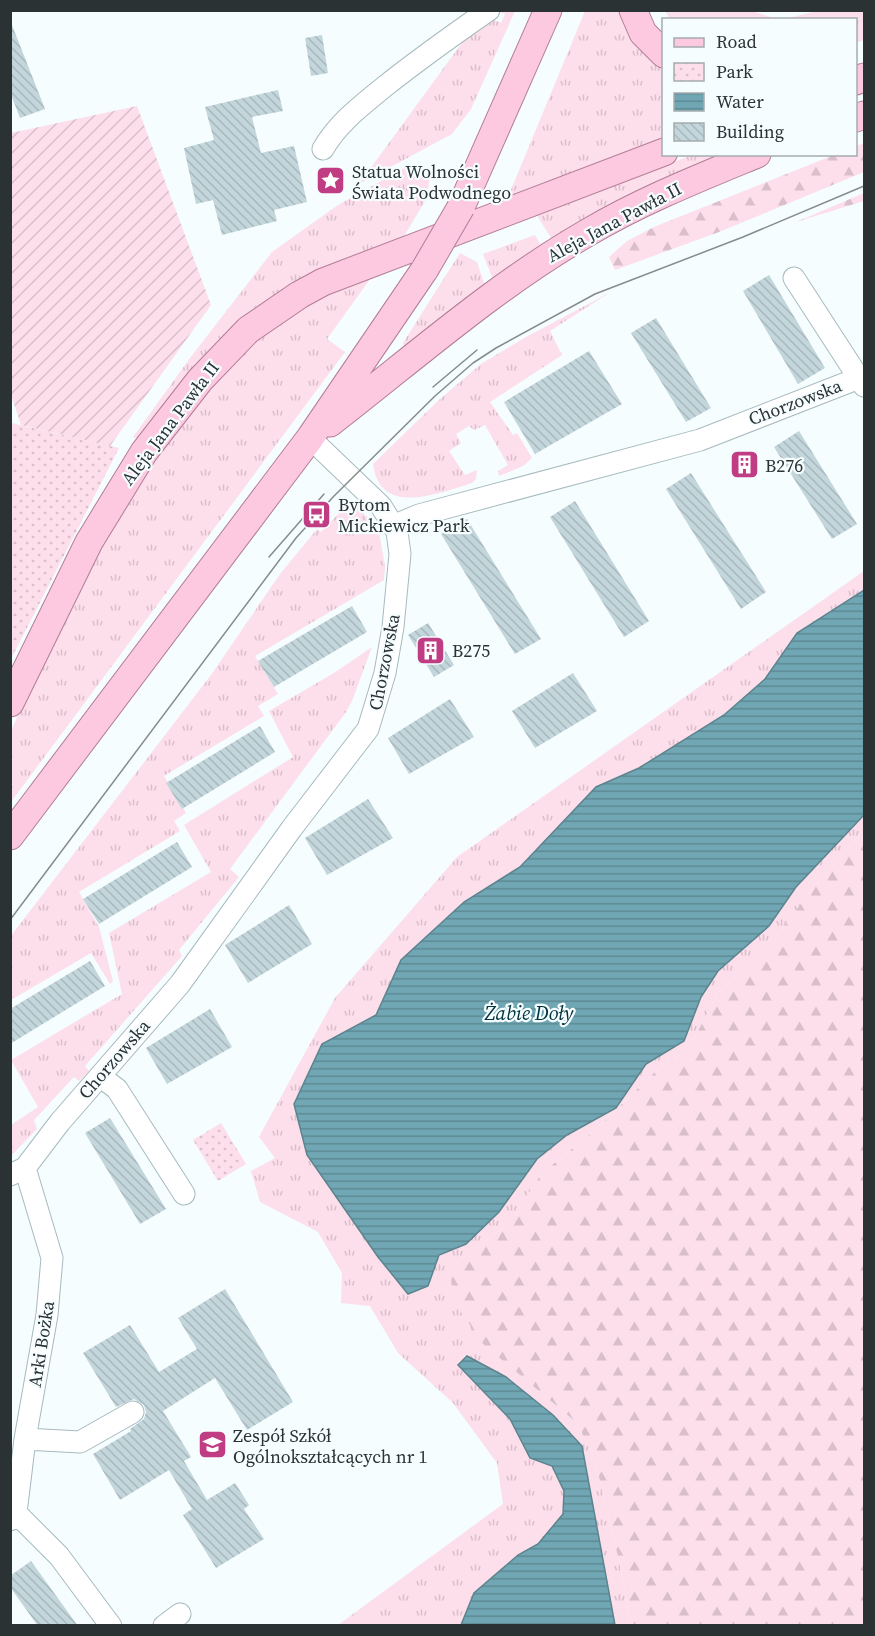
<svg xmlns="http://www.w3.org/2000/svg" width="875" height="1636" viewBox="0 0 875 1636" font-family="'Source Serif 4',serif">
  <defs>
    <pattern id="grass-tufts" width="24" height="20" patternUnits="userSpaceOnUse" patternTransform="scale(1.5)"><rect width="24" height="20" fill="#fddeeb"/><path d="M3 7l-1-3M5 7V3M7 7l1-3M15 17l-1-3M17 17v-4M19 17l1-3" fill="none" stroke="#d9bfca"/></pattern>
    <pattern id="forest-firs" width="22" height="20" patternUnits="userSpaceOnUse" patternTransform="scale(1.5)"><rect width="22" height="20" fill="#fddeeb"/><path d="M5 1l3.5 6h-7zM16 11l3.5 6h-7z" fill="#d9bfca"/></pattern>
    <pattern id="park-dots" width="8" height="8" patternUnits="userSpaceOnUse" patternTransform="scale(1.5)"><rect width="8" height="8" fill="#fddeeb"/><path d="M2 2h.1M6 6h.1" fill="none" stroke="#d9bfca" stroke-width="1.8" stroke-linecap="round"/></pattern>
    <pattern id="garden-furrows" width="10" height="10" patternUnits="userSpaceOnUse" patternTransform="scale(1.5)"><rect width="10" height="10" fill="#fddeeb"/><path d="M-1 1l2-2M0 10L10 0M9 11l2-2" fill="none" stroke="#d9bfca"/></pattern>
    <pattern id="water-rules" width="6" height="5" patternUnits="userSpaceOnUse" patternTransform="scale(1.5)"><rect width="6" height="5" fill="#71a7b4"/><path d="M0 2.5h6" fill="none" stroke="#5d8993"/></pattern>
    <pattern id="building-back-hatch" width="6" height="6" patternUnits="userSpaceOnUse" patternTransform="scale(1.5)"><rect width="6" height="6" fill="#c3d6db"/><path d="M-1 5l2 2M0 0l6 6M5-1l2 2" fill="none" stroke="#a8b8bd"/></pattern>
  </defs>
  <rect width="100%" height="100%" fill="#f5fdff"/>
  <path fill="url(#grass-tufts)" d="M498,11h17l-44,98 -19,25 -93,50 116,-159 11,-9 15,7 4,-9z
    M585,11h34l5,10 39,46v72l-155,58z
    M665,11h87l25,8h-107z
    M817,11h47v29l-8,3v-23l-71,-1z
    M692,155h29l-55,23 -173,102 -10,-26 52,-19 5,9 11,-6 -15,-24z
    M406,167h8l16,8 -3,23 -23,38 -106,45 -39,25 -51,45 -70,88 -5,-2 57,-79 82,-106 66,-47z
    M460,253l17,9 8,24 -81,62 -1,-5z
    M373,275l-46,64 18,13 -334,450 -1,-69 5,-11 57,-122 49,-93 83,-114 54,-56 53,-37z
    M609,293l-59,38 12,24 -72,47 23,33 4,-2 15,25 -9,8 -24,10 -1,-5 10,-6 -23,-40 -11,5 -5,-4 -13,8 5,9 -12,8 16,24 12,-5 -1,9 -4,4c-33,10 -92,35 -99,-19l67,-65 41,-35 45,-27z
    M352,503l26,24 7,39 -1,14 -129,76 23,38 -20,12 6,10 -100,60 22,37 -12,8 6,10 -101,61 20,35 14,54 -3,3 -19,-31 -80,47 -1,-63 201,-262 69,-101 37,-45 4,3 26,-27z
    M864,571v259l-53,60 -42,57 -51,46 -30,57 -30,19 -62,60 -55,45 -31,49 -60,44 33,77 94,79 18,37 24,101 12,64h-293l165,-121 -6,-41 -44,-60 -55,-50 -28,-47 -29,-3 1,-30 -24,-41 -58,-30 -9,-31 24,-13 -16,-21 76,-139 122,-141z
    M372,647l-20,54 -6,11 -116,157 9,8 -60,73 3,6 -97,110 4,5 -10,10 -5,-4 -40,43 3,9 -26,27v-31l27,-18 -27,-47 111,-66 -13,-61 102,-61 -27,-47 109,-68 -24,-46 65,-38z"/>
  <path fill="url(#forest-firs)" d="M864,143v29l-145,60 -104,38 -6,-13 18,-16 27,-14 180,-72 22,-1v-8z
    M864,193v8l-68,21z
    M864,830v795h-233l-12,-64 -24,-101 -18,-37 -94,-79 -30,-44 -3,-33 60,-44 31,-49 55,-45 62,-60 30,-19 30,-57 51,-46 42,-57z"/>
  <path fill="url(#park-dots)" d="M11,423l108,25 -108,211 -1,-236z
    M221,1123l25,41 -28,17 -25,-41z"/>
  <path fill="url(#garden-furrows)" d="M137,106l74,199 -101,141 -89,-21 -10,-30v-262z"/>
  <path fill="url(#water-rules)" stroke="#5c848e" stroke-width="1.5" d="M864,590v225l-68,72 -27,39 -51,45 -17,26 -17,44 -38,23 -30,44 -49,27 -30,24 -38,53 -33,32 -27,11 -11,31 -20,8 -30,-37 -71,-102 -13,-51 28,-60 54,-29 25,-55 63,-58 56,-35 76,-80 43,-19 85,-53 41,-36 32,-46z
    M467,1356l39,21 47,38 29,31 33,179h-154l13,-32 44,-38 20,-11 25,-30 1,-23 -12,-25 -22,-8 -20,-39 -52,-54z"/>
  <path fill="url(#building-back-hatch)" d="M10,20l35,89 -25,9 -10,-26z
    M322,35l6,38 -17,3 -6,-38z
    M278,90l5,21 -31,6 9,36 33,-7 13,56 -33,8 3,11 -55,14 -9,-35 -17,4 -12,-56 30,-8 -9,-33z
    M769,275l56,93 -27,16 -55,-93z
    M656,318l55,90 -25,14 -55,-89z
    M589,351l33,53 -87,50 -31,-52z
    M799,431l58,93 -25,15 -58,-92z
    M746,453l10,15 -14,9 -10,-15z
    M691,473l75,119 -25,17 -75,-120z
    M575,501l74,120 -25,16 -74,-120z
    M467,519l74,120 -26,15 -74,-120z
    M352,606l15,26 -93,55 -16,-26z
    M428,623l26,42 -20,12 -26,-42z
    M573,673l24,38 -62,37 -23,-37z
    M450,699l24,38 -65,37 -21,-36z
    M260,726l15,26 -93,57 -16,-26z
    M368,799l25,39 -66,37 -22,-37z
    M177,842l15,25 -93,57 -16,-25z
    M289,905l23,39 -64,39 -23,-38z
    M90,961l15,25 -95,58v-35z
    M210,1009l22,38 -65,37 -21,-36z
    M110,1118l56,91 -26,15 -55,-91z
    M225,1289l68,113 -46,28 -32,-52 -52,33 28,46 -7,4 23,39 28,-17 14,22 -5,4 20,30 -48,29 -33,-53 9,-6 -23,-39 -49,30 -27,-46 38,-23 -1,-2 14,-10 2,-7 -2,-7 -10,-6 -18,8 -33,-54 47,-28 29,47 38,-23 -19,-31z
    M31,1561l47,65h-40l-28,-39v-11z"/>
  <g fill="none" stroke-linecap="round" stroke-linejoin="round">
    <defs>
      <path id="minor" d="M323,149c15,-26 38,-43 61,-62 34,-27 69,-52 105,-77
        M794,278l70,108
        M395,525l24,-10 281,-75 159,-62
        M100,1076l17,13 67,105
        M10,1175l15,-7 35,-46 120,-138 112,-156 76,-99 17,-56 8,-46 7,-73 -3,-22 -16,-26 -71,-68
        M25,1439l55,3 53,-30
        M16,1513l43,43 52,70
        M10,1520l6,-7 9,-74 22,-124 5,-57 -27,-90
        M164,1626l16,-12"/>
      <path id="major" d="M633,10l10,23 21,21
        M856,81l8,-4
        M856,118l8,-3
        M461,207l87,-197
        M330,423c84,-65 165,-137 257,-190 54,-32 112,-55 170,-79
        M10,703l79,-161 55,-90 56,-72 48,-50 51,-35 24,-13 341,-130
        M10,836l300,-398 115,-169"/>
    </defs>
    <use href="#minor" stroke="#a7babf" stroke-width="23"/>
    <use href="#major" stroke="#b27d96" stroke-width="29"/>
    <use href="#minor" stroke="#fff" stroke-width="21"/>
    <use href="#major" stroke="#fcc9e0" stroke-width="27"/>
    <path stroke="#858c8e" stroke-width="1.5" d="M433,387l44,-37
      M269,557l55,-63
      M10,920l286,-382 38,-42 101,-100 38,-33 23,-15 99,-54 148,-57 121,-51"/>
    <defs>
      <path id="major-bridge" d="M425,269l36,-62"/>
    </defs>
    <use href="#major-bridge" stroke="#b27d96" stroke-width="29" stroke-linecap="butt"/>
    <use href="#major-bridge" stroke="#fcc9e0" stroke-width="27"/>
  </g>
  <defs>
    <symbol id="sight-square" viewBox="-11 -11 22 22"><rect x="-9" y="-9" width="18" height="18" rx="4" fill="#c03d84" stroke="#f5fdff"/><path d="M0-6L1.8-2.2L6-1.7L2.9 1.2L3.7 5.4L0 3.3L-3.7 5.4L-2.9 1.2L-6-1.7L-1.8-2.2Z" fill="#fff"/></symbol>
    <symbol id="building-square" viewBox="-11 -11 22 22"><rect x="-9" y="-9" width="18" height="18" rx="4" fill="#c03d84" stroke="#f5fdff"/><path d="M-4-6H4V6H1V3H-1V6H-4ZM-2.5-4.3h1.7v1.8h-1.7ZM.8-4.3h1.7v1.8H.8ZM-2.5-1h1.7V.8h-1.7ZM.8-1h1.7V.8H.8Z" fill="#fff"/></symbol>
    <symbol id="bus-square" viewBox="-11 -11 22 22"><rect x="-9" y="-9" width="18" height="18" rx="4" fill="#c03d84" stroke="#f5fdff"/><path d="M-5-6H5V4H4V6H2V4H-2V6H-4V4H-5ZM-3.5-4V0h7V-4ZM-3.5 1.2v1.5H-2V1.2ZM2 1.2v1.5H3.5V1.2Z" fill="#fff"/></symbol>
    <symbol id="school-square" viewBox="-11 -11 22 22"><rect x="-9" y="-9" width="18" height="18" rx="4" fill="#c03d84" stroke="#f5fdff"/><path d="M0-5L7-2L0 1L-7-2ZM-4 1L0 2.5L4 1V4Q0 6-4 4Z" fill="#fff"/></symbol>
  </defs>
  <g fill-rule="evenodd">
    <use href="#sight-square" x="314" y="164" width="33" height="33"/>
    <use href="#building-square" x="728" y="448" width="33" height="33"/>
    <use href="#bus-square" x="300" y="498" width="33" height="33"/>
    <use href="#building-square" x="414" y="634" width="33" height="33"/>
    <use href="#school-square" x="196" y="1428" width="33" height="33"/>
  </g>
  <g text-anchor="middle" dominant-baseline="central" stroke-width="4.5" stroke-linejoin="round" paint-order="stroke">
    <g font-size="18" fill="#2b3234" stroke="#f5fdff" text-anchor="start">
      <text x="352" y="171">Statua Wolności<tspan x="352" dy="21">Świata Podwodnego</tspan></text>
      <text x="765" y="465">B276</text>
      <text x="338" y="504">Bytom<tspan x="338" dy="21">Mickiewicz Park</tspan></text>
      <text x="452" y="650">B275</text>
      <text x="233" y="1435">Zespół Szkół<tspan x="233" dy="21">Ogólnokształcących nr 1</tspan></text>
    </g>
    <g font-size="18" fill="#2b3234" stroke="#f5fdff">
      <text transform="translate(614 222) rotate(-28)">Aleja Jana Pawła II</text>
      <text transform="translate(795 402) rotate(-21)">Chorzowska</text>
      <text transform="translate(170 423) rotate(-53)">Aleja Jana Pawła II</text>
      <text transform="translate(384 662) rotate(-79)">Chorzowska</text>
      <text transform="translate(114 1059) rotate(-49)">Chorzowska</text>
      <text transform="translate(41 1344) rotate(-81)">Arki Bożka</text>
    </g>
    <g font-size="20" font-style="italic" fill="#00333d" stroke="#f5fdff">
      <text x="529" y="1013">Żabie Doły</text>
    </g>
  </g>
  <rect width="875" height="1636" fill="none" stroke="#2b3234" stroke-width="24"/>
  <rect x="662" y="18" width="195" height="138" fill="#f5fdff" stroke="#a4acae" stroke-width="1.5"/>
  <rect x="674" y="38" width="30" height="9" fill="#fcc9e0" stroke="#a4acae" stroke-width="1.5"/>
  <text x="716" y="48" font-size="18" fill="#2b3234">Road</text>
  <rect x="674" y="63" width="30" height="18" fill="url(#park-dots)" stroke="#a4acae" stroke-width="1.5"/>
  <text x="716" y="78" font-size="18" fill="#2b3234">Park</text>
  <rect x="674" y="93" width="30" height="18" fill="url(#water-rules)" stroke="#a4acae" stroke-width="1.5"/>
  <text x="716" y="108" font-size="18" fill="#2b3234">Water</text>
  <rect x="674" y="123" width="30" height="18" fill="url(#building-back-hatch)" stroke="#a4acae" stroke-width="1.5"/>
  <text x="716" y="138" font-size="18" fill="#2b3234">Building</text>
</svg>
